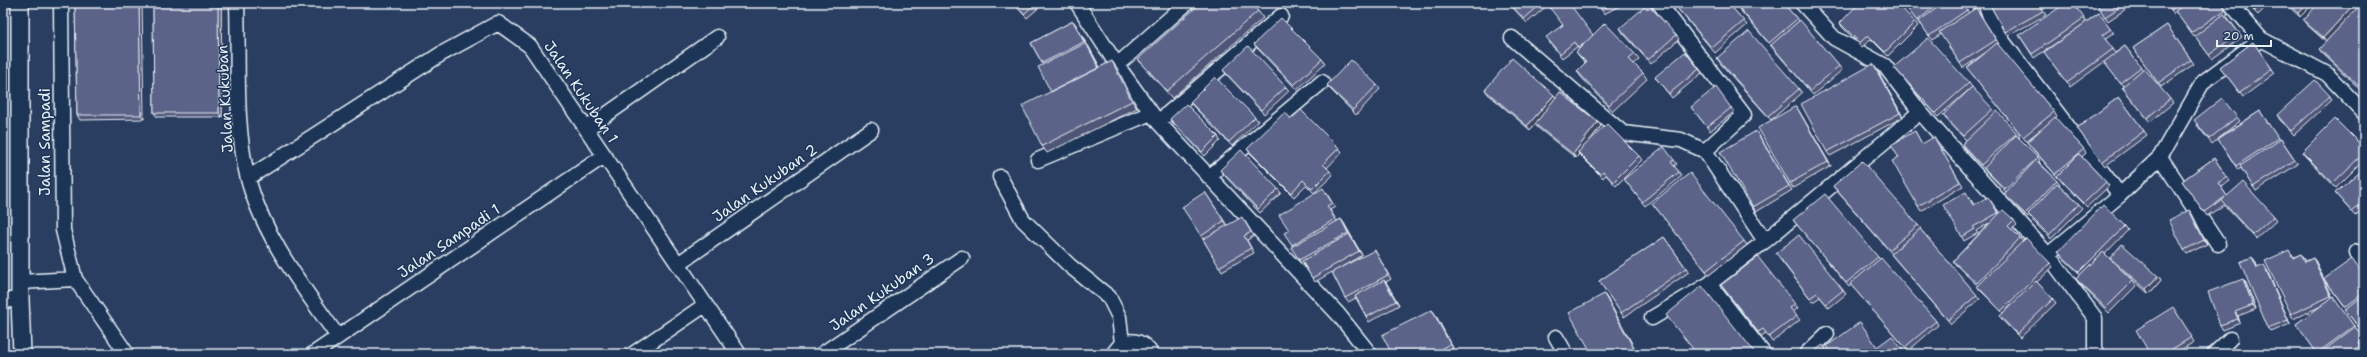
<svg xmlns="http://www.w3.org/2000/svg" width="2367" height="357" viewBox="0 0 2367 357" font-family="'Shantell Sans',sans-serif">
  <rect width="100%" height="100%" fill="#2a3e61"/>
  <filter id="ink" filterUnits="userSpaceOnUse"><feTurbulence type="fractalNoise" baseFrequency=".025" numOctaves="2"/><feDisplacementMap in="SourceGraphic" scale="8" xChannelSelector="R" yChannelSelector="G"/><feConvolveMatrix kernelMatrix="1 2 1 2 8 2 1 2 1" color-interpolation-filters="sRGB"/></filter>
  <g filter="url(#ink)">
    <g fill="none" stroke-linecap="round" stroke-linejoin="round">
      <defs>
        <path id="minor" d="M61,3l2,227 12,49
          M237,3c2,56 -3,122 11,176 16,59 56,109 90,158
          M1077,3l40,62 41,57 180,192 32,40
          M1659,3l85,112 -39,36 60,90
          M1802,3l32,35 51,28 35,46 128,143 47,63v30l3,6
          M2230,3l31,36 66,35 37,39
          M1986,5l9,26 125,164
          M1512,38l111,95 58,7 24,11
          M1117,65l70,-62
          M1158,122l123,-106
          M586,129l131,-92
          M2160,157l58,87
          M1038,160l113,-47
          M1000,177l23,43 47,46 39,31 10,20 3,26
          M1209,177l113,-95
          M248,178l193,-124 57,-31 32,23 209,308
          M2357,252l7,19
          M2048,255l72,-60 40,-38 43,-75 58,-43
          M678,264l193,-134
          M20,282l55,-3 52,75
          M3,301l17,-2
          M1652,318l57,-34
          M1556,337l10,17
          M313,354l291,-198
          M633,354l72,-49
          M822,354l140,-96
          M1113,354l9,-11c12,-4 23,-1 29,11
          M1764,354l-55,-70 56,-43 155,-129
          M1806,354l21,-20
          M2214,354l16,-15"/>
        <path id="tertiary" d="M20,3v296l2,55"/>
      </defs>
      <use href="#minor" stroke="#e8f1f8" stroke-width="17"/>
      <use href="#tertiary" stroke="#e8f1f8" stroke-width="20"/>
      <use href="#minor" stroke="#1d3557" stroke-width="14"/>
      <use href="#tertiary" stroke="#1d3557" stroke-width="17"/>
    </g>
    <path fill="#4f5576" stroke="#e8f1f8" d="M75,3l69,116 -64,1 -3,-5z
      M153,3h68l1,114h-65l-3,-4z
      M1013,3h31l-17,15z
      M1511,3h39l-23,20 -14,-15 -3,-4z
      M1598,3h27l-21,11z
      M1673,3h55l19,22 -32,28z
      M1734,3h49l56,63 3,4 -29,25z
      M1903,3h59l7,10 7,-5 23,36 -1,1 56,67 3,5 -2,1 29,31 2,4 -4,4 24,25 3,4 -22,21 -28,-29h-1l-28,-32 -3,-4 13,-12 -14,11 -59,-73 18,-15 -22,15 -22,-34 -9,6 -11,-16 -1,1z
      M1989,3h50l7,12 -38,21 -3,-4z
      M2073,3l13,19 13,-9 15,20 -9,6 10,14 10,-7 18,24 27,29 3,4 -23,19 -25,-31 -3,-4 1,-1 -19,-24 -34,25 -26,-35 40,-28 -50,34 -15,-23z
      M2096,3h39l-27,18z
      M2166,3h55l7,11 -2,1 16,22 -30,22 -17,-23 -1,1 -18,-25 -2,2z
      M2246,3h24l-12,12z
      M2285,3h29l-14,14z
      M2364,3v90l-42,-40 -3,-4 7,-7 -20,-18 -3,-4z
      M1258,11l5,7 -91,80 -29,-32 -5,-7z
      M1073,21l3,4 10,18 3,4 11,20 12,-6 5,7 20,40 -90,45 -5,-7 9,-54 -8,-27 -12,-22z
      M1915,22l3,4 -30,30 -17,-17 -9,8 -20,-20 -2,-4z
      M1562,25l31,10 42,19 4,6 -5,4 9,9 4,6 -34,32 -32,-34 -4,-6 8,-8 -5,-6 -4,-5 3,-3 -2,-2 -15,11 -13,-16z
      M2167,25l27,39 -33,23 -28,-39z
      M1620,28l56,7 3,4 -28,25 -28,-31z
      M2253,42l22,31 -32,24 -23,-30z
      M1254,44l68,15 3,4 -28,27 -40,-42z
      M1717,58l82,31 3,4 -31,27 -51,-57z
      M1894,67l75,16 3,4 -34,30 -41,-46z
      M1876,68l27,49 -73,39 -3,-4z
      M1699,69l3,4 -30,25 -17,-21z
      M1223,70l63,17 3,4 -25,23 -38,-40z
      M1327,85h50l3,4 -24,26 -26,-26z
      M1485,90l69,5 2,2 42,25 3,4 -11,14 49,16 3,4 -26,26 -10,-11 -3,3 -24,-24 -3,4 -38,-30 -3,-4 -5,6 -42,-36z
      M2330,96l2,4 -38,35 -14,-15 -3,-5z
      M2119,97l28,38 -42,31 -28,-38z
      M1190,102l65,15 3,4 -26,25 -39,-40z
      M1691,107l40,1 3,4 -24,19z
      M1993,109l2,4 22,20 3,4 -1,1 19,19 2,4 -1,1 18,18 3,4 -1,1 20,19 3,4 -31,31 -22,-22 -1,1 -21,-20 -3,-4 2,-2 -19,-20 -23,-24 -2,-4 4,-4 -20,-21 -3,-4z
      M1799,111l32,55 -38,22 -3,-5z
      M2260,111l19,29 2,-1 17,25 -42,27 -15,-23 -3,2 -20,-31 -6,5 -16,-20 41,-7 3,4 -22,17z
      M1170,119l48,17 2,5 -15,15 -32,-33z
      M1291,119l48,29 3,4 -15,16 6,7 -19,18 -8,-8 -12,12 -44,-44 -3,-4z
      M1915,131l7,13 14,-2 27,44 -42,25 -3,-5z
      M1759,135l33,55 -36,22 -3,-5z
      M2364,148v12l-28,28 -31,-32 -3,-4z
      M2214,158l16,23 -9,6 6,9 47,20 3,4 -21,19 -32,-34 -17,11 -25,-35z
      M1674,160l3,4 -3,2 8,10 -37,30 -21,-27z
      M1220,170l58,19 3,4 -21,20 -37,-39z
      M2364,179v29l-9,8 -20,-23z
      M1833,186l85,39 3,4h-1l60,70 -29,25 -57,-66 -3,-4h1l-56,-64z
      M1205,192l22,33 18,-4 9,15 -7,4 7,13 -32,18 -21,-35z
      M1326,192l9,15 -5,3 7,11 4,-2 21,36 -29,17 44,-18 14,25 -5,3 13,23 -30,17 -13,-24 -8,4 -3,-4 -13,-26 -17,10 -12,-18 -1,1 -3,-5 -7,-15 -3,-15z
      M1969,196l5,9 17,-4 8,13 15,6 3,5 -6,5 9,8 2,3 28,22 3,4 -16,15 16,17 3,4 -36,35 -17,-17 -3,-5 3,-3 -23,-23 -3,-4h1l-22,-21 -3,-4 36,-38 -13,8 2,2 -14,8 -2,-4z
      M1652,203l92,38 3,4 -38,30z
      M2189,210l3,4 15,30 -20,10 -3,-4z
      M1793,220l85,37 58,64 2,4 -30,26 -57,-66 -2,2z
      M2125,226l3,4 -23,24 28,27 3,5 -27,27 -30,-30 -3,-4 5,-4 -20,-19 -3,-4z
      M1664,237l25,35 -65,45 -25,-36z
      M2292,254l2,3 7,-3 5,7 7,-3 3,4 16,35 32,42v5l-3,2 2,4 -5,3 -40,1 -22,-30 25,-18 -28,13 -2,-5z
      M2252,257l3,4 3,7 9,2 23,54 -19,8 -3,-4z
      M1779,258l64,32 3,4 -17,14 -9,-11 -7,5z
      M2110,258l48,18 3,4 -12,14 -36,-32z
      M2364,276v58l-16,-20 -2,-5 -22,-30z
      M2243,279l3,4 10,26 -18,7 2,7 -17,7 -3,-5z
      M1724,289l71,15 3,4 -5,4 7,8 -28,22 -6,-9 -5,3z
      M1432,310l3,4 18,34 -11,6h-50z
      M2176,312l18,30 -20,12h-24z"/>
    <path fill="#404560" stroke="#e8f1f8" d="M139,3h3l2,116 -3,-4z
      M218,3h3l1,114 -3,-4z
      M2307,3h7l-14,14 -2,-4z
      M2355,3h7l-36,39 -3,-4z
      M1073,21l3,4 11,21 -3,-4z
      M1086,43l3,4 13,26 -3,-5z
      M1112,61l5,7 20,40 -5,-7z
      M1873,64l3,4 27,49 -3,-4z
      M2364,85v8l-3,-5z
      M1554,95l3,4 -27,31 -3,-4z
      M1796,106l3,5 32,55 -3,-4z
      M1598,122l3,4 -22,28 -1,-2 1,2 -3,4 -3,-4z
      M2189,210l3,4 15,30 -3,-4z
      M1341,219l3,4 18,32 -3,-4z
      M2252,257l3,4 5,12 -3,-5z
      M2313,258l3,4 18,38 -3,-4z
      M2264,265l3,5 23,54 -2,-4z
      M2158,276l3,4 -12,14 -3,-5z
      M2243,279l3,4 10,26 -3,-4z
      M1384,280l3,4 12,21 -3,-4z
      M1604,294l3,4 31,56h-1z
      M1432,310l3,4 18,34 -3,-4z
      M2235,312l3,4 2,7 -2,-4z"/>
    <path fill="#5c6389" stroke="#e8f1f8" d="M75,3h64l2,112h-64z
      M153,3h65l1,110h-65z
      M1014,3h22l-12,11z
      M1201,3h50l7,8 -91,80 -29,-32z
      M1511,3h31l-18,16 -14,-15z
      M1557,3h12l24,32 -6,6 -9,7 -4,-6 -14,12 -14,-17 17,-12 -13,-17z
      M1598,3h17l-14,7z
      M1673,3h55l16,18 -32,27z
      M1735,3h48l14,16 -28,24z
      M1859,3h38l18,19 -30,30 -17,-17 -8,8 -20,-20z
      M1903,3h36l-22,18z
      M1944,3h18l5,7 -38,26 -10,-15z
      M1989,3h50l4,8 -38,21z
      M2066,3h7l11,15 -52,36 -13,-19z
      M2096,3h30l-21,14z
      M2166,3h14l-8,7z
      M2187,3h34l4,7 -34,23 -16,-22z
      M2247,3h16l-8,8z
      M2287,3h20l-9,10z
      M2319,3h36l-32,35 -20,-18z
      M2362,3h2v82l-3,3 -42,-39z
      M1648,4l28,31 -28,25 -28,-32z
      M1976,8l20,32 -36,23 -21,-31z
      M2099,13l12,16 -9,6 11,14 -46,34 -23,-31z
      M2224,14l15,19 -30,22 -14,-19z
      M1281,18l41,41 -28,26 -40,-41z
      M1800,20l39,46 -29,25 -39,-46z
      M1073,21l11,21 -42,21 -11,-20z
      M1605,23l30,31 -6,5 14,14 -34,32 -32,-34 9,-9 -10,-10z
      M2167,25l24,35 -33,23 -25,-35z
      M1749,31l50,58 -31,27 -51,-58z
      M1928,38l41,45 -34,30 -41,-46z
      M2253,42l19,27 -32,24 -20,-26z
      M1086,43l13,25 -48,24 -13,-25z
      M1997,43l57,69 -31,25 -56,-69z
      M1248,46l38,41 -25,23 -38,-40z
      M2125,46l16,21 -21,16 -16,-21z
      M1685,52l14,17 -30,25 -14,-17z
      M1512,58l42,37 -27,31 -42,-36z
      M1351,60l26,25 -24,25 -26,-25z
      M1112,61l20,40 -90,45 -20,-40z
      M1873,64l27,49 -73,39 -26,-48z
      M2144,68l26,31 -23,19 -25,-31z
      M1215,77l40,40 -26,25 -39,-40z
      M2315,80l15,16 -39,35 -14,-16z
      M1716,87l15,21 -24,19 -16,-20z
      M1972,87l21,22 -30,27 -20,-21z
      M1560,92l38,30 -25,32 -38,-30z
      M2119,97l25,34 -42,31 -25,-34z
      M2222,98l15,19 -28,22 -15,-19z
      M1186,104l32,32 -16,16 -32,-33z
      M1796,106l32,56 -38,21 -32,-55z
      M1301,110l38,38 -16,16 7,7 -18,18 -9,-9 -12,13 -44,-44 38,-37 6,7z
      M1997,111l20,22 -36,32 -19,-21z
      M2260,111l18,27 -42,28 -18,-27z
      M2055,117l29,32 -29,25 -28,-32z
      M2335,119l29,29v5l-31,30 -31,-31z
      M1607,124l32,32 -26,26 -10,-11 -3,3 -22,-22z
      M1756,131l33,55 -36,21 -33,-55z
      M1915,131l7,13 12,-7 26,45 -42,24 -26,-45 7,-3 -8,-13z
      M2016,135l22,22 -33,32 -21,-21z
      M2281,139l14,21 -42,27 -13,-21z
      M1664,147l10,13 -3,2 8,10 -37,30 -18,-23z
      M1241,150l37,39 -20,20 -38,-39z
      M2079,154l27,28 -22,21 -27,-27z
      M2214,158l13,19 -9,6 9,13 16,-14 31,34 -21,19 -31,-34 3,-4 -21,15 -22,-31z
      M2036,160l21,20 -32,34 -21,-20z
      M1862,161l56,64 -29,25 -56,-64z
      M1690,173l54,68 -38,30 -54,-68z
      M2359,173l5,6v23l-12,10 -17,-19z
      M2057,183l22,21 -30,31 -21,-21z
      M1323,188l9,15 -5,3 8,13 -43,26 -8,-12 5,-3 -10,-15z
      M1205,192l19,29 -23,15 -19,-29z
      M1966,192l7,13 15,-8 10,16 -25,14 2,2 -13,8 -19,-32z
      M1825,194l53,63 -32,26 -53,-63z
      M2103,205l22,21 -46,46 -21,-20z
      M2003,210l11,10 -6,6 12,12 -43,45 -24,-22z
      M2189,210l15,30 -20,10 -15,-30z
      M1242,217l9,15 -7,4 7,12 -32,19 -16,-28z
      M1341,219l7,14 -49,27 -8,-13z
      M1920,229l57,66 -29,25 -57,-66z
      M1349,234l10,17 -47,27 -10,-17z
      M1799,235l44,55 -17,14 -9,-11 -7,5 -34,-45z
      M1664,237l22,31 -65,45 -22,-32z
      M2026,238l24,25 -49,48 -24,-25z
      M2122,244l36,32 -12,13 -36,-31z
      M1375,250l13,25 -43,23 -13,-26z
      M2289,250l4,8 8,-4 4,8 8,-4 18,38 -40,18 -26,-53z
      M2103,252l30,29 -27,27 -30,-29z
      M1758,257l37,47 -5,4 7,8 -28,21 -6,-8 -5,3 -37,-47z
      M2252,257l5,11 7,-3 24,55 -20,8 -28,-66z
      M1881,258l55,63 -31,26 -55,-63z
      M2352,259l12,17v17l-19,14 -21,-28z
      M2243,279l10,26 -18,7 3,7 -18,6 -12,-33z
      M1384,280l12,21 -29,16 -12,-21z
      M2036,281l17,18 -36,35 -17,-18z
      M1702,286l54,68h-59l-31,-39z
      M1604,294l33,60h-45l-23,-41z
      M2364,295v36l-1,1 -18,-22z
      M2333,297l21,29 -37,27 -21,-29z
      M2173,307l19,30 -28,17h-14l-14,-24z
      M1432,310l18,34 -19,10h-39l-10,-19z
      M1860,322l17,25 15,-11 12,16 -2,2h-70l-5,-8z
      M2355,327l8,11 -5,4 2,4 -5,3 4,5h-40z
      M1823,345l6,9h-19z
      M1552,350l2,4h-10z
      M2087,352l2,2h-6z"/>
  </g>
  <g text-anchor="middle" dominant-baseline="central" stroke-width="3" stroke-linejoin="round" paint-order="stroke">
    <g font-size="15" fill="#e8f1f8" stroke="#1d3557">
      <text transform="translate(581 92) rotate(56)">Jalan Kukuban 1</text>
      <text transform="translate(225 99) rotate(-93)">Jalan Kukuban</text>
      <text transform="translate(45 142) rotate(-90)">Jalan Sampadi</text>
      <text transform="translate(765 183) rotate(-35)">Jalan Kukuban 2</text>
      <text transform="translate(449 241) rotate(-34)">Jalan Sampadi 1</text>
      <text transform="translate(882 292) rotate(-35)">Jalan Kukuban 3</text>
    </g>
  </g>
  <rect width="2367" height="357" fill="none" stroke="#1d3557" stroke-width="16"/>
  <rect x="8" y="8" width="2351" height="341" fill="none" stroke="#e8f1f8" stroke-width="1.5" filter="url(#ink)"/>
  <path d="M2217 40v6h54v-6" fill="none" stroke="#e8f1f8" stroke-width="2"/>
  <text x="2223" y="40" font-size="12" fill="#e8f1f8" stroke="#1d3557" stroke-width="3" paint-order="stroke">20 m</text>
</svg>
